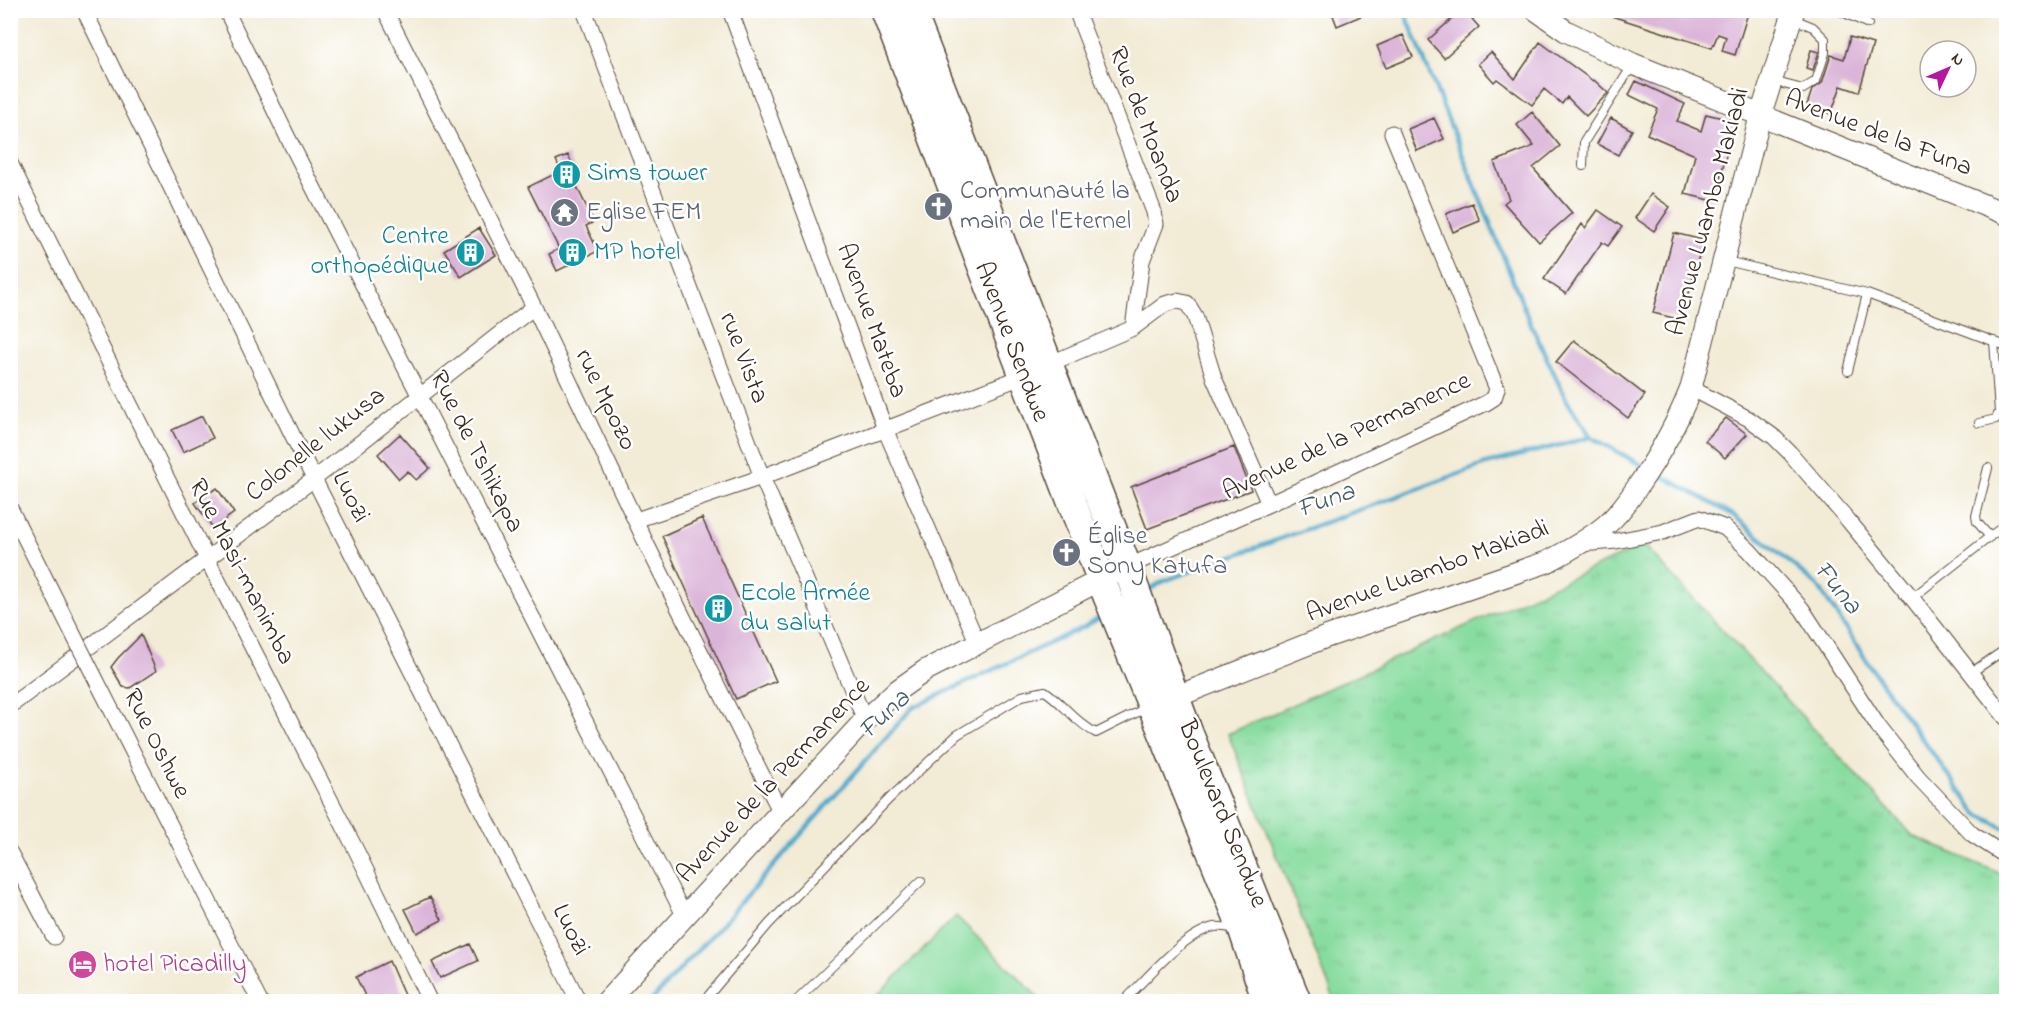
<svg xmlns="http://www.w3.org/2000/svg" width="2017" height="1012" viewBox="0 0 2017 1012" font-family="'Indie Flower',sans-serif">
  <defs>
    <pattern id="grass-tufts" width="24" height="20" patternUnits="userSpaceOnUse" patternTransform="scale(1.5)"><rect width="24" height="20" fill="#87dc9f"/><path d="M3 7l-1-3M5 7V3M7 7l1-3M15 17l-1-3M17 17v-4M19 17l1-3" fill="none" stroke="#75bd88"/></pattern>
  </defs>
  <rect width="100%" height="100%" fill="#fff"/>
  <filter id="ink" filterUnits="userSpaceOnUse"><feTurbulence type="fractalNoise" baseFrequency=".0167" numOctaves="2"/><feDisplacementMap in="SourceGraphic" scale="12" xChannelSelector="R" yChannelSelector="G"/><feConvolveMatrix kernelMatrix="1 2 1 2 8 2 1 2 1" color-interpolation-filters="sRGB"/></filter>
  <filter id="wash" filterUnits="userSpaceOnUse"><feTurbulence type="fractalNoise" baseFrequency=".008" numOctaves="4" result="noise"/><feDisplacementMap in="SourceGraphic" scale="24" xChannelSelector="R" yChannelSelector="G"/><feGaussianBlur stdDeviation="1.35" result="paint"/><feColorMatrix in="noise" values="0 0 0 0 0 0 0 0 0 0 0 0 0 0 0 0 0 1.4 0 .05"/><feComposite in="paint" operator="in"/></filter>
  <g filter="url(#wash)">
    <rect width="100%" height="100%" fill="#f2ebd5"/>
    <path fill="url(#grass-tufts)" stroke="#61835e" stroke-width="1.5" d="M1644,545l269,291 93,40v125h-671l-107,-267z"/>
    <path fill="#87dc9f" stroke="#61835e" stroke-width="1.5" d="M956,916l86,85h-170z"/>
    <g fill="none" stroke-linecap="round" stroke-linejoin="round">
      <path stroke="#4fa9cd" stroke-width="4.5" d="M1404,10l125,310 38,81 24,36
        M1655,472l78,43 85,71 64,98 95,130 29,15
        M1145,592l19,-11 322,-117 105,-27 54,30
        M650,1002l73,-79 189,-215 172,-81 20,-12"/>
    </g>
    <g id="blocks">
      <path fill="#dbb5d9" d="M1331,10h42v1l-36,15z
        M1462,10h2l15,17 -35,31 -16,-18z
        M1603,10h146l-14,45 -13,-4 4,-14 -8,-3 -6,14 -110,-35z
        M1403,35l10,22 -27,11 -9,-22z
        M1850,37l23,7 -14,48 -18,-6 -10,28 -24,-9 5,-15 10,-7 9,-28 13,4z
        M1540,42l53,39 1,-1 14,13 -22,23 -19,-19 -5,7 -18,-15 -12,16 -35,-26 -3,3 -16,-18 13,-12 24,27z
        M1811,50l8,2 -6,18 -7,-2z
        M1636,81l49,23 -8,17 24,10 5,-17 29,7 -21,80 -29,-7 10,-39 -48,-21 11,-25 -29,-14z
        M1532,112l28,34 -27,22 39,45 -33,29 -35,-39 5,-4 -15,-37 40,-16 -17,-21z
        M1434,118l10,21 -27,12 -9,-22z
        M1611,118l21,12 -14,25 -21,-11z
        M568,155l10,22 -5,2 21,43 -8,4 12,25 -41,20 -8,-17 10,-5 -31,-62 33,-16 -5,-11z
        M1651,194l19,13 -16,24 -19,-13z
        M1472,203l8,18 -27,11 -7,-18z
        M1598,210l24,17 -14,19 -6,-4 -36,52 -22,-15 38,-55 3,4z
        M479,228l17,27 -35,22 -17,-27z
        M1674,233l29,7 -21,80 -29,-7z
        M1574,340l71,55 -17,23 -72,-56z
        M202,416l11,22 -30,14 -11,-22z
        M1726,418l21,16 -22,24 -20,-17z
        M400,434l30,34 -14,12 -8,-9 -9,8 -21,-25z
        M1234,447l17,43 -104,39 -16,-42z
        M217,488l17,25 -21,15 -18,-25z
        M702,518l74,163 -40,18 -74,-163z
        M141,635l15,36 -26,17 -7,-1 -12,-20 7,-9z
        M430,897l12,23 -25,13 -12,-24z
        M470,944l8,17 -38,17 -8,-16z
        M389,961l18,41h-39l-12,-25z"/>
    </g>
  </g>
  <g filter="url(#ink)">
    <use href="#blocks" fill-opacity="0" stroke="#564739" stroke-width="1.5"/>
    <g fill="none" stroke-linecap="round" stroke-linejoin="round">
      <defs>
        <path id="lane" d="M1838,10l30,14
          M1772,81l31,8 13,-8 9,-28v-14l-12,-12 -20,-8
          M1583,166l1,-24 48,-76
          M1726,261l141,33 139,52
          M1848,371l19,-77
          M1979,423l17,-4 3,-7 -5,-71
          M1988,468l-12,48 1,6 13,15
          M1912,598l94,-74
          M1972,672l34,-23
          M703,1002l66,-78 120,-125 68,-64 65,-39 23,-5c19,13 31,32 51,42l52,-26
          M795,1002l126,-121
          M1123,1002c23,-23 60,-68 91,-75 7,-1 16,1 23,2"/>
        <path id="street" d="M84,10l230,469 265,523
          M226,10l61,126 397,779
          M385,10l149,297 114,240 132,264
          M584,10l178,467 103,243
          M730,10l155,419 93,215
          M1076,10l78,202 2,12 -14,37 -9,67
          M10,163l197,396 149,291 74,152
          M1049,364l84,-36 32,-24 12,-3 10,2 8,13 19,62 55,126
          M1691,388l58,31 25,18 16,16 58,67 64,78 94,120
          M636,520l126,-43 262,-101
          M1581,544l35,-3 47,-9 36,-14 26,10 24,22 53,59 76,117 40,51 54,57 34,22
          M1127,567l142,-63 217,-101 8,-5 3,-9 -105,-256
          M10,706l304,-227 220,-172
          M10,853l44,84"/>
        <path id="secondary" d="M1536,10l30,21 67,33 373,150
          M1163,702l163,-65 221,-75c21,-11 41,-22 59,-37 13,-11 23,-25 32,-39 22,-32 39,-62 53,-98l69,-271 34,-107
          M606,1002l259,-282 30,-28 31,-22 186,-96"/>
        <path id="highway" d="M885,10l222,585 136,335 24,72
          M911,10l211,544 65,175 110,273"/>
      </defs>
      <use href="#lane" stroke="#564739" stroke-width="10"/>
      <use href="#street" stroke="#564739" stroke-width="17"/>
      <use href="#secondary" stroke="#564739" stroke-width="23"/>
      <use href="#highway" stroke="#564739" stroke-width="31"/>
      <use href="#lane" stroke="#fff" stroke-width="8"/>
      <use href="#street" stroke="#fff" stroke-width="15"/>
      <use href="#secondary" stroke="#fff" stroke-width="21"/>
      <use href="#highway" stroke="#fff" stroke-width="28"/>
      <defs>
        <path id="street-bridge" d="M10,508l72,144 178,350"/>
      </defs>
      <use href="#street-bridge" stroke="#564739" stroke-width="17" stroke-linecap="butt"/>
      <use href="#street-bridge" stroke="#fff" stroke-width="15"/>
    </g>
  </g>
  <defs>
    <symbol id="building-disc" viewBox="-11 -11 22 22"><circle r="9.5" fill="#0f9aa8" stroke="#fff"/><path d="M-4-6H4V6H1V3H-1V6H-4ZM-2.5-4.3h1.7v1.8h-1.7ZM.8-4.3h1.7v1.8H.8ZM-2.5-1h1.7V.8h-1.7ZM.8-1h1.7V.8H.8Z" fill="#fff"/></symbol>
    <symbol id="church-disc" viewBox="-11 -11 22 22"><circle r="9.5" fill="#6b7280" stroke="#fff"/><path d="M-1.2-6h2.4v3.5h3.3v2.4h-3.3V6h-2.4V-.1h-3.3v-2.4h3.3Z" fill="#fff"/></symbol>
    <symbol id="temple-disc" viewBox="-11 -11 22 22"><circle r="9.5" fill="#6b7280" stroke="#fff"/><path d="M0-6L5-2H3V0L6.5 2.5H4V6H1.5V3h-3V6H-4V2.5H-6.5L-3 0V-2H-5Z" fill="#fff"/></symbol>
    <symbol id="hotel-disc" viewBox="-11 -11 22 22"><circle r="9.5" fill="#d1479c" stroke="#fff"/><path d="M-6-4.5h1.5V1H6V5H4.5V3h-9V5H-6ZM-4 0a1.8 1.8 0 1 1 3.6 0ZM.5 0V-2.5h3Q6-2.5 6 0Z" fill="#fff"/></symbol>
  </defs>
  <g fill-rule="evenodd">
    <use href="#building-disc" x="550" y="158" width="33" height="33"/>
    <use href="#church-disc" x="922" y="190" width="33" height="33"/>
    <use href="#temple-disc" x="548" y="196" width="33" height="33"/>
    <use href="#building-disc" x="454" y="236" width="33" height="33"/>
    <use href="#building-disc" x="556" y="236" width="33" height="33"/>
    <use href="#church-disc" x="1050" y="536" width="33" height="33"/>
    <use href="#building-disc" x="702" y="592" width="33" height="33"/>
    <use href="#hotel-disc" x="66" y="948" width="33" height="33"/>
  </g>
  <g text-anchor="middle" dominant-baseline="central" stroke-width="5" stroke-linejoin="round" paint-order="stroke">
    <g font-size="26" fill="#3b2a1e" stroke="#fff">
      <text transform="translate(1145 125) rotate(69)">Rue de Moanda</text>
      <text transform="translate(1878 134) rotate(21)">Avenue de la Funa</text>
      <text transform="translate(1709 212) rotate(-75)">Avenue Luambo Makiadi</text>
      <text transform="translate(871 321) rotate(70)">Avenue Mateba</text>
      <text transform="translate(1011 342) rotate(69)">Avenue Sendwe</text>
      <text transform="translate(743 358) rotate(69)">rue Vista</text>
      <text transform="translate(605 400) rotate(64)">rue Mpozo</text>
      <text transform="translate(1347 437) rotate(-25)">Avenue de la Permanence</text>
      <text transform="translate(316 445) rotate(-38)">Colonelle lukusa</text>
      <text transform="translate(476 452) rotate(63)">Rue de Tshikapa</text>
      <text transform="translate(350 497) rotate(63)">Luozi</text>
      <text transform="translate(241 572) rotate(63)">Rue Masi-manimba</text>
      <text transform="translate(1428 572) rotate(-20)">Avenue Luambo Makiadi</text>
      <text transform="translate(156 744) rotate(63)">Rue Oshwe</text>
      <text transform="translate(774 781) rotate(-47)">Avenue de la Permanence</text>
      <text transform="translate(1222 814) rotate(68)">Boulevard Sendwe</text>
      <text transform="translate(570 930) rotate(63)">Luozi</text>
    </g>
    <g font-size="26" fill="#0d838f" stroke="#fff" text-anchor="start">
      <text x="587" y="174">Sims tower</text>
      <text x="449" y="237" text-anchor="end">Centre<tspan x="449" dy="30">orthopédique</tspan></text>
      <text x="594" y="253">MP hotel</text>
      <text x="740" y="594">Ecole Armée<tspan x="740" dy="30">du salut</tspan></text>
    </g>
    <g font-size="26" fill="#5b616d" stroke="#fff" text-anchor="start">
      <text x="960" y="192">Communauté la<tspan x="960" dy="30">main de l'Eternel</tspan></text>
      <text x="586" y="213">Eglise FEM</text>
      <text x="1087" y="537">Église<tspan x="1087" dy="30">Sony Katufa</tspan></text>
    </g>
    <g font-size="26" fill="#b23c85" stroke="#fff" text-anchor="start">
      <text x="103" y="965">hotel Picadilly</text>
    </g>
    <g font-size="27" font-style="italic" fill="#435d64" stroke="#fff">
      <text transform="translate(1326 501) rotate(-20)">Funa</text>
      <text transform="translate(1837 588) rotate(51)">Funa</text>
      <text transform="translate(885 715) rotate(-43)">Funa</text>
    </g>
  </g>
  <rect width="2017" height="1012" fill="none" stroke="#fff" stroke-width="36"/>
  <g transform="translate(1948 69) rotate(46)"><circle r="28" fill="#ffffff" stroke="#b1aaa5" stroke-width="1.5"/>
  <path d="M0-4.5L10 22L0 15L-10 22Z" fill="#b5179e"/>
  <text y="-9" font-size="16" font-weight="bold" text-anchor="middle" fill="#3b2a1e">N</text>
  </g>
</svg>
